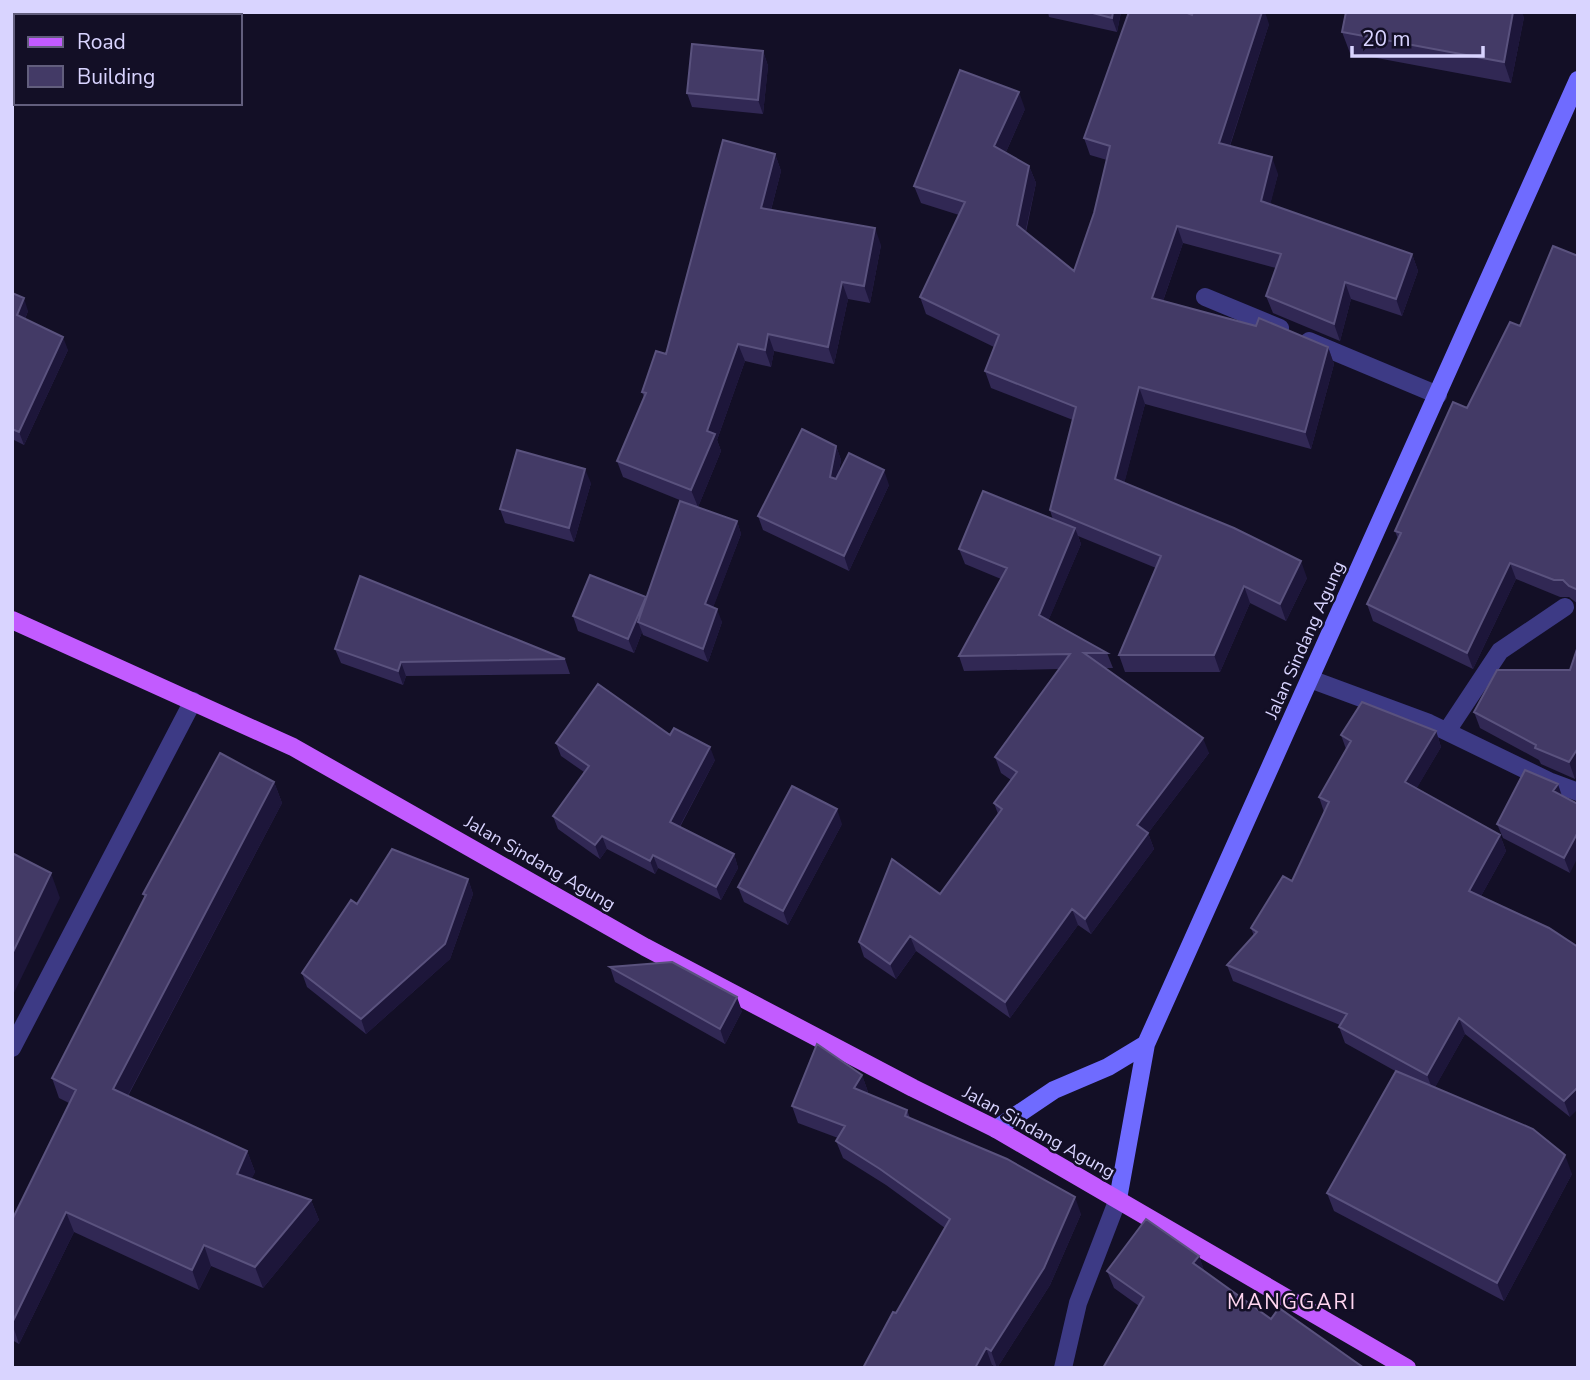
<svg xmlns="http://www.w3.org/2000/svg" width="1590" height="1380" viewBox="0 0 1590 1380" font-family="'Nunito Sans',sans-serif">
  <rect width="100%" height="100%" fill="#130f26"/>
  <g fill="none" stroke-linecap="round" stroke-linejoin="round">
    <path stroke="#3d3a85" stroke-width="18" d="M1205,297l75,31
      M1309,341l129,54
      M1310,679l119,44 122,59 27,10
      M1447,731l53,-80 65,-44
      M12,1048l181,-347
      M1063,1368l15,-65 40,-104"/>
    <path stroke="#6f6bff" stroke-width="18" d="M996,1129l58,-39 54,-23 38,-23
      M1118,1199l28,-155 432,-964"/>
    <path stroke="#c25bff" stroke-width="18" d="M12,620l281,127 352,200 268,141 83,41 411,239"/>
  </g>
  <path fill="#312854" d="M1048,12h73l-4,20 -68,-15z
    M1192,15l77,9 -39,122 48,28 -8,30 142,50 6,17 -16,45 -51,-17 -11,42 -67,-28 -7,-17 10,-28 -93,-25 -20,58 165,46 6,17 -23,85 -166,-45 -21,79 183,95 -21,43 -36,-18 -30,69h-95l-6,-17 37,-87 -78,-32 3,8 -33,77 59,32 6,15h-8l104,85 -61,80 6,16 -63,85 -13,-9 -68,93 -94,-67 -20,28 -32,-22 -5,-15 81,-48 58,-80 -4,-11 17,-23 -10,-7 -6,-16 64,-88 -95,2 -5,-15 42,-77 -36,-15 -6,-15 94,-29 -3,-10 23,-90 -82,-32 -6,-17 9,-24 -68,-33 -6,-17 39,-82 -38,-12 -7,-17 111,-77 -19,43 23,14 7,17 -10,49 48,39 20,-58 13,-53 -17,-5 -6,-17z
    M1524,17l-13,66 -161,-30 -8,-21z
    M763,51l5,15 -5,48 -71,-7 -5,-14z
    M775,154l6,17 -10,39 110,35 -11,58 -22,-4 -14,65 -60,-13 -3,16 -26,-6 -28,79 4,11 -23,56 39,14 4,13 -28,73 9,15 -14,40 -65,-27 -1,-3 -8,21 -56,-22 -5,-15 73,-17 41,-96 -64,-26 -6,-16 27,-64 -2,-5 24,-38z
    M1578,256v348l-9,-7h-9l-44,-18 -43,90 -100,-48 -6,-17 31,-65 -3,-8 72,-123 53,-82z
    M12,293l16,18 -3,8 43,31 -44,95 -12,-6z
    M836,446l5,14 -3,16 51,9 -40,86 -86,-41 -5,-14z
    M591,483l-17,59 -69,-19 -5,-14z
    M335,649l230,10 5,15 -164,2 -3,9 -62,-22z
    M1570,670l5,109 -34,-15 -2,-4 -59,-32 -6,-16z
    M1436,731l5,16 -25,42 84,46 6,16 -25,45 68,32 21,189 -105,-83 -30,53 137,87 -68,127 -170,-90 -7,-18 70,-121 -52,-29 -6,-16 1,-2 -107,-44 -6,-16 27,-29 -3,-8 41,-47 32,-69 -5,-15 27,-48 -5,-14z
    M670,735l45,25 -35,67 54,27 4,14 -17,32 -63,-32 -3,6 -48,-25 -7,10 -42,-30 -5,-13 31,-44 -23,-16 -5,-13z
    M274,782l8,21 -154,293 119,55 8,21 -4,7 60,21 8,20 -56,68 -52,-22 -12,24 -125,-58 -55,112 -7,-4v-120l57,-117 -10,-5 -7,-20 93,-180 -2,-4z
    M1562,796l8,77 -67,-35 -6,-14z
    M842,824l-54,101 -44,-23 -6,-15z
    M468,879l5,15 -23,65 -84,75 -59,-47 -5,-14 55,-69z
    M610,967l132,44 -17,33 -110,-62z
    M862,1075l6,17 -1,2 40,16 3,8 171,96 -31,71 -53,83 -5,-3 -2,3h-127l33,-55 49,-85 -59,-43 -43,-27 -7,-17 2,-3 -40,-15 -6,-17z
    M1199,1256l5,15 67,48 -132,-13 -25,-18 -7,-17z"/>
  <path fill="#1d163a" d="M1113,12h8l-4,20 -5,-14z
    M1262,12h3l4,12 -44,136 -6,-17z
    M1513,12h9l2,5 -13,66 -7,-21z
    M763,51l5,15 -5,48 -5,-14z
    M1019,92l6,17 -24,54 -7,-17z
    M775,154l6,17 -14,54 -6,-17z
    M1272,157l6,17 -11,44 -6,-17z
    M1029,166l7,17 -13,59 -6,-17z
    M1177,226l6,17 -25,72 -6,-17z
    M875,228l6,17 -11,58 -6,-17z
    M1412,254l6,17 -16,45 -6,-17z
    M842,282l6,17 -14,65 -6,-17z
    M1345,282l6,17 -11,42 -6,-17z
    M24,298l4,13 -7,17 -4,-13z
    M768,334l6,17 -3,16 -6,-17z
    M63,337l5,13 -44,95 -5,-13z
    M738,344l7,17 -28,79 4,11 -23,56 -7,-17 16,-59z
    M1328,347l6,17 -23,85 -6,-17z
    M1139,387l6,17 -24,92 -6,-17z
    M836,446l5,14 -6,31 -5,-14z
    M585,469l6,14 -17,59 -5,-14z
    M884,470l5,15 -40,86 -5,-15z
    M737,521l4,13 -31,82 -5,-12z
    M1075,528l6,16 -37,87 -5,-16z
    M1301,561l6,17 -21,43 -6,-17z
    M1510,563l6,16 -43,90 -6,-16z
    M1244,586l6,17 -30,69 -6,-17z
    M646,597l5,15 -13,10 4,10 -8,21 -6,-14z
    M717,609l5,13 -14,40 -5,-13z
    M401,662l5,14 -3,9 -5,-14z
    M1436,731l5,16 -30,51 -6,-16z
    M1203,738l6,15 -61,80 6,16 -63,85 -6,-15 52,-94z
    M710,747l5,13 -40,75 -5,-13z
    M1578,748v27l-3,4 -6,-17z
    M274,782l8,21 -162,307 -7,-21z
    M1558,784l5,15 -10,-8z
    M837,809l5,15 -54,101 -5,-14z
    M1578,832v25l-8,16 -6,-15z
    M1500,835l6,16 -31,56 -6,-16z
    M602,836l5,13 -7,10 -5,-14z
    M734,854l4,14 -17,32 -5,-13z
    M653,855l5,13 -3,6 -5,-13z
    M51,873l9,25 -48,99v-43z
    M468,879l5,15 -23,65 -84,75 -5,-15z
    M1072,909l6,16 -68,93 -5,-16z
    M910,936l6,15 -20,28 -6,-15z
    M737,997l5,14 -17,33 -5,-15z
    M1459,1018l6,16 -32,57 -6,-16z
    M862,1075l6,17 -8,13 -6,-17z
    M1578,1087v22l-8,8 -6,-16z
    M247,1151l8,21 -11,22 -7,-20z
    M1565,1155l7,19 -68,127 -7,-18z
    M1075,1197l6,17 -31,71 -53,83 -6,-17z
    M311,1200l8,20 -56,68 -8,-21z
    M66,1212l8,20 -55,112 -7,-21z
    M204,1245l7,21 -12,24 -7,-20z
    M1199,1256l6,17 -12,-10z
    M986,1348l6,17 -2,3h-15z"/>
  <path fill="#433a66" stroke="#5a527e" stroke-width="2" d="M1089,12h24l-1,6z
    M1129,12h56l7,3 1,-3h69l-43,131 53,14 -11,44 151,53 -16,45 -51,-17 -11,42 -68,-28 15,-42 -104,-28 -25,72 104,28 3,-8 69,29 -23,85 -166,-45 -24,92 119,49 67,33 -21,43 -36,-18 -30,69h-95l42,-99 -111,-46 26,-103 -91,-36 14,-36 -79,-38 45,-95 -51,-16 46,-116 59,22 -25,54 35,20 -12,59 57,46 20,-58 16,-67 -26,-8z
    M1346,12h167l-9,50 -162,-30z
    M692,44l71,7 -5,49 -71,-7z
    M723,140l52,14 -14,54 114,20 -11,58 -22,-4 -14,65 -60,-13 -3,16 -27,-6 -31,87 8,3 -24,56 -74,-29 29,-68 -4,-1 14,-41 10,3z
    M1553,246l25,10v334l-9,-4 -6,-6h-9l-44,-17 -43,90 -100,-49 34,-71 -6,-2 58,-129 14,6 43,-86 10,4z
    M12,293l12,5 -7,17 46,22 -44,95 -7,-3z
    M802,429l34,17 -6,31 6,2 13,-26 35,17 -40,86 -86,-40z
    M517,450l68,19 -16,59 -69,-19z
    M983,491l92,37 -36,87 68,38h-23l119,85 -66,87 11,8 -63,86 -13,-10 -67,93 -95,-66 -20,28 -31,-22 33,-83 48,35 62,-85 -8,-6 23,-31 -22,-15 75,-103 -111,2 48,-88 -48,-19z
    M680,501l57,20 -32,83 12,5 -14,40 -65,-27z
    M590,575l56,22 -18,42 -55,-23z
    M360,576l205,83 -164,3 -3,9 -63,-22z
    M1578,646v102l-9,14 -34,-14 1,-3 -62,-33 23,-42h73z
    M598,684l72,51 4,-7 36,19 -40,75 64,32 -18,33 -63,-32 -3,6 -48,-25 -7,9 -42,-29 36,-50 -33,-23z
    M1362,702l74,29 -31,51 95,53 -31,56 80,37 29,19v140l-14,14 -105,-83 -32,57 -88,-48 8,-13 -120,-49 30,-33 -6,-4 32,-52 9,5 37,-79 -10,-5 32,-56 -10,-6z
    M220,753l54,29 -161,307 134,62 -10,23 74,26 -56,67 -51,-22 -12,25 -126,-58 -54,111v-103l64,-130 -24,-12 94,-183 -3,-1z
    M1525,770l33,14 -5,7 25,13v28l-14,26 -67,-34z
    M792,786l45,23 -54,102 -45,-24z
    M392,849l76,30 -23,65 -84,75 -59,-46 49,-73 6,4z
    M12,853l39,20 -39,81z
    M672,962l65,35 -17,32 -110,-62z
    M817,1044l45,31 -8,13 53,22 -2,6 102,43 68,38 -31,71 -53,83 -5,-3 -11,20h-112l30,-56 3,1 54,-94 -70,-50 -44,-28 9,-15 -53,-20z
    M1396,1071l137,58 32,26 -68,128 -170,-90z
    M1146,1219l53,37 -6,7 78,56 8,-11 85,60h-261l41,-71 -37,-26z"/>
  <g text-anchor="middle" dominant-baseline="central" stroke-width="5" stroke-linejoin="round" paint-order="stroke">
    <g font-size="18" fill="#d9d4ff" stroke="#130f26">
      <text transform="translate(1305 640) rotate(-66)">Jalan Sindang Agung</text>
      <text transform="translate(540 863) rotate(30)">Jalan Sindang Agung</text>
      <text transform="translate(1039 1132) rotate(29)">Jalan Sindang Agung</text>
    </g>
    <g font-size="21" letter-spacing="2" fill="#ffd6f0" stroke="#130f26">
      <text x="1292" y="1302">MANGGARI</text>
    </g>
  </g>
  <rect width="1590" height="1380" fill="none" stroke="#d9d4ff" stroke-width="28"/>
  <rect x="14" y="14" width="228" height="91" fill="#130f26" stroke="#625e7d" stroke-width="2"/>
  <rect x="28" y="37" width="35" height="10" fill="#c25bff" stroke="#625e7d" stroke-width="2"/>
  <text x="77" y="49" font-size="21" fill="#d9d4ff">Road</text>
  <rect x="28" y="66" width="35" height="21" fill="#433a66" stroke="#625e7d" stroke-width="2"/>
  <text x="77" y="84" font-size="21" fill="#d9d4ff">Building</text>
  <path d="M1352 46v10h131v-10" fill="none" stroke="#d9d4ff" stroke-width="3.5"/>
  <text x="1362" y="46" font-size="21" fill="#d9d4ff" stroke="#130f26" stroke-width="5" paint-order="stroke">20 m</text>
</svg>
